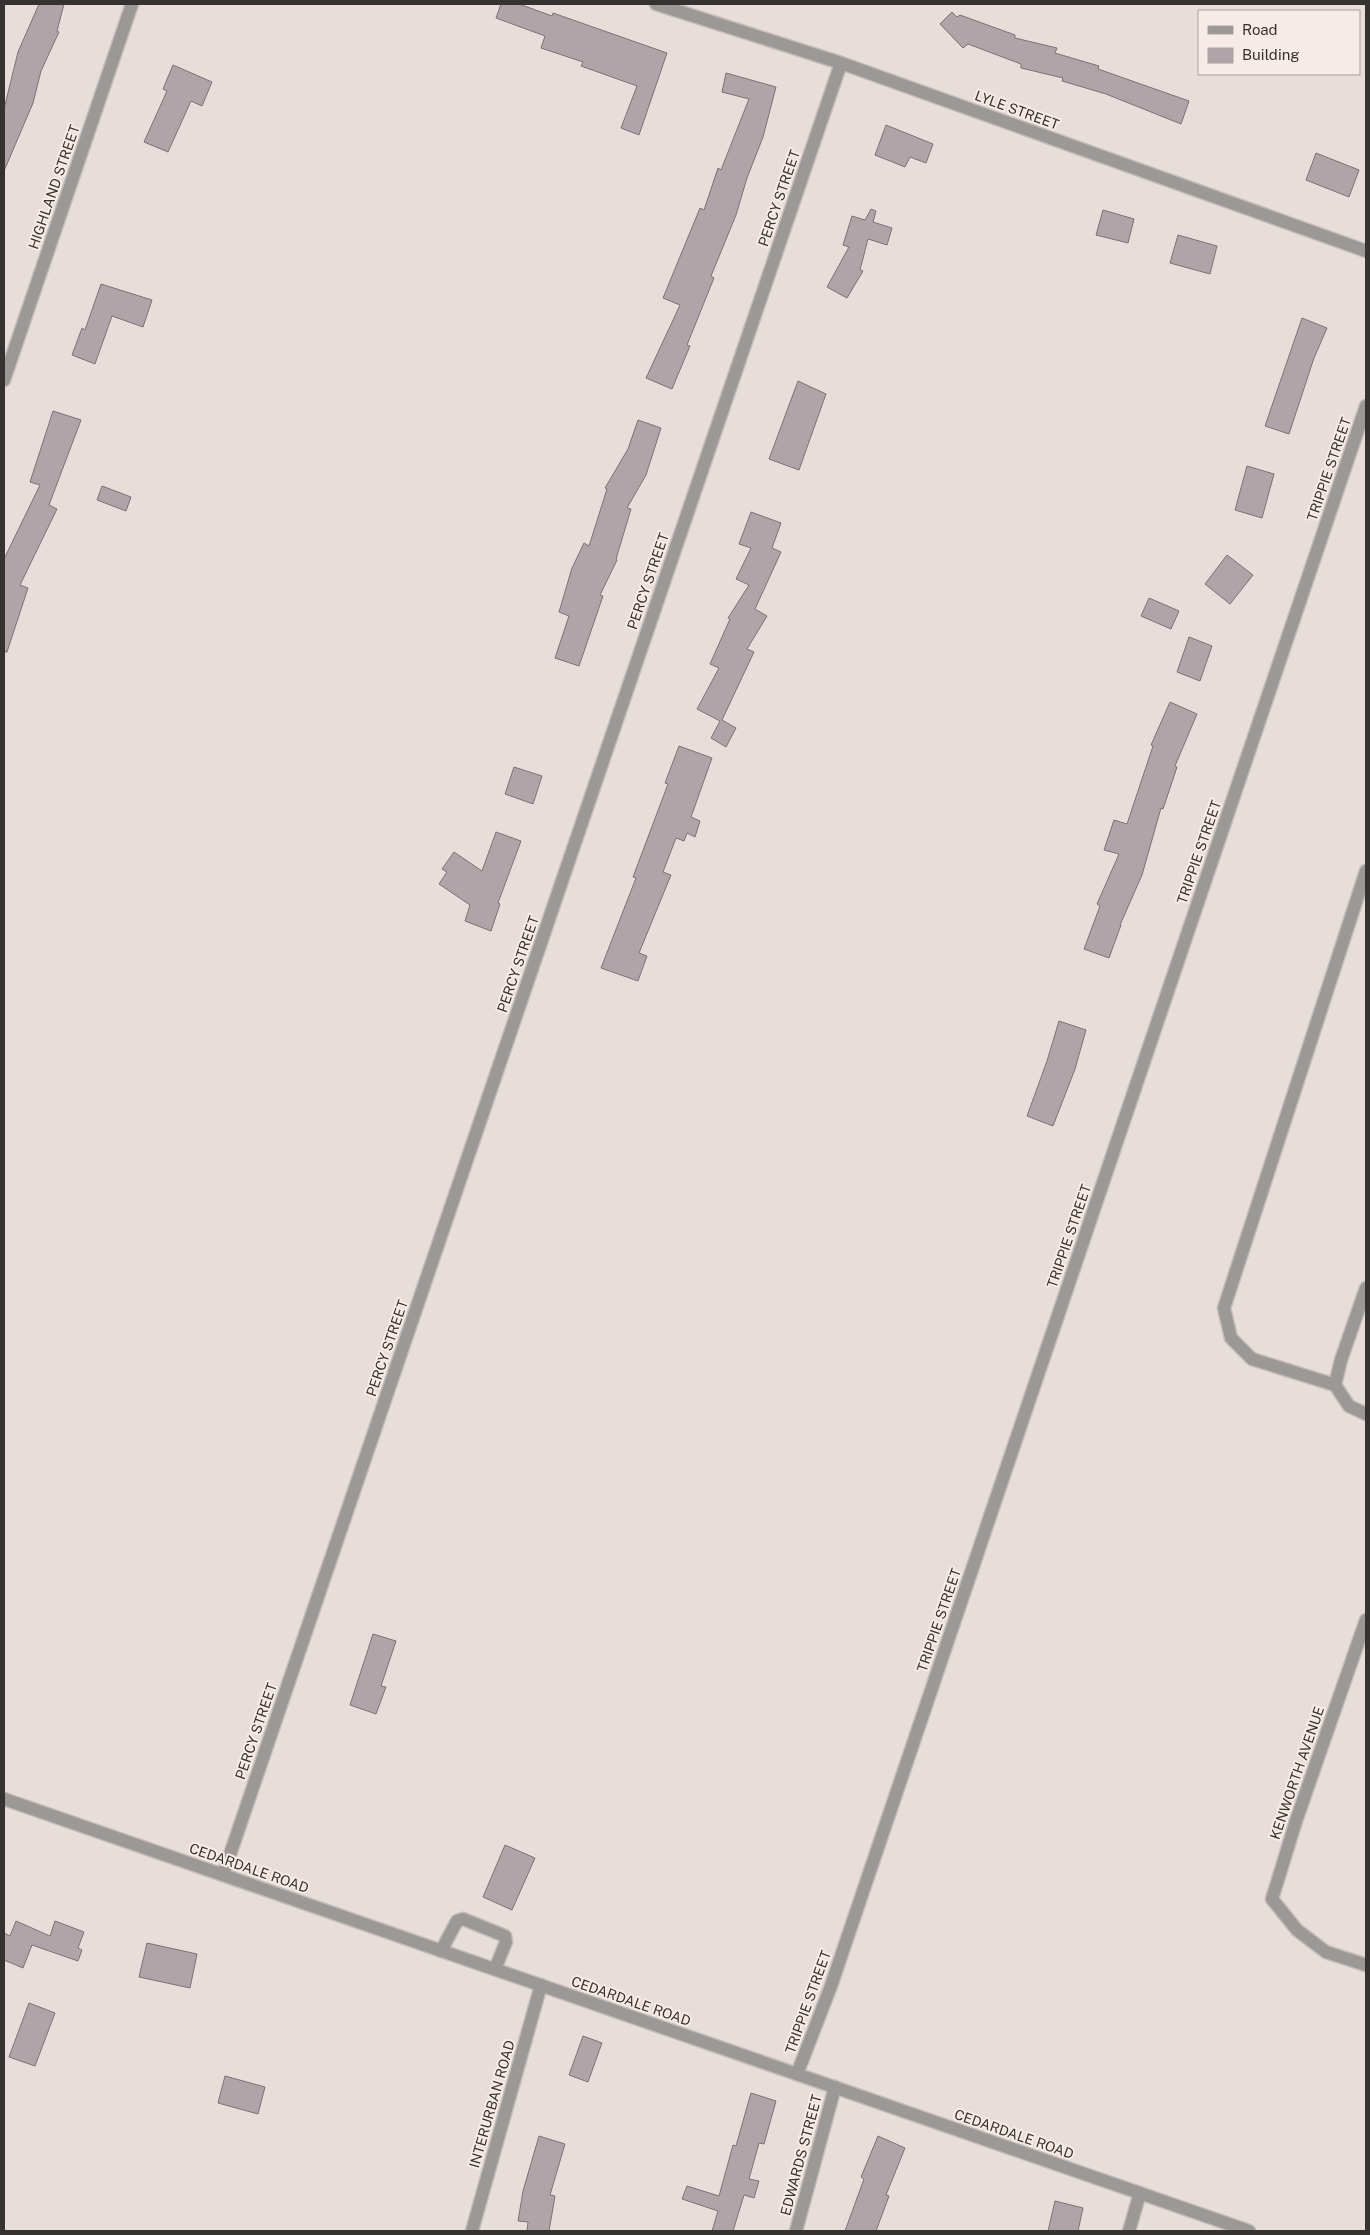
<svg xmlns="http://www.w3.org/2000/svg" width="1370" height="2235" viewBox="0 0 1370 2235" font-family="'Public Sans',sans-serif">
  <rect width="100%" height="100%" fill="#e8ded9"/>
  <path fill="#afa5a9" stroke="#7c7276" d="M39,4h25l-7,27 2,1 -18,39 -8,32 -29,68v-62l14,-57z
    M501,4h18l33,12 1,-3 114,40 -28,82 -18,-7 16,-42 -56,-20 2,-4 -42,-14 4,-12 -49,-18z
    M952,12l5,5 3,-2 55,20v3l42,10 -2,5 44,13 -1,3 91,32 -8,23 -75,-30 -44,-13 1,-3 -42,-10v-4l-53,-20 -5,4 -23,-24z
    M173,65l39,17 -10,24 -11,-5 -23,51 -24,-10 23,-51 -4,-2z
    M726,73l50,14 -13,50 -16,41 -11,37 -25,61 3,2 -27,67 3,1 -18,43 -26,-11 34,-73 -17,-7 37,-90 4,2 14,-42 3,2 28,-71 -27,-7z
    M886,125l47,19 -7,19 -16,-6 -5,10 -30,-12z
    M1316,153l43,17 -10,27 -43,-17z
    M871,209l5,2 -3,11 19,6 -5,17 -19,-6 -8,31 3,1 -16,27 -20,-11 22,-40 -6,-2 9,-29 13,4z
    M1103,210l31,9 -6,24 -32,-8z
    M1178,235l39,11 -7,28 -40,-11z
    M101,284l51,16 -9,27 -31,-11 -17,48 -23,-9 10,-27 3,2z
    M1302,318l25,10 -13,30 -25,76 -24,-8z
    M798,381l28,13 -27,76 -30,-11z
    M53,411l28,9 -32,85 8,4 -37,76 8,3 -21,64h-3v-93l36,-74 -10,-3z
    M638,420l23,8 -15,47 -19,33 4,1 -15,50 1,1 -17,35 3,1 -24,70 -24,-8 14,-42 -10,-4 13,-44 12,-25 5,3 18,-57 -2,-1 23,-39z
    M1247,466l27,8 -12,44 -27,-8z
    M102,486l29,11 -5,14 -29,-11z
    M751,512l30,11 -9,25 9,4 -26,57 12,7 -20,33 7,3 -32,68 14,8 -10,19 -15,-9 9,-17 -23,-12 22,-41 -9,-4 20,-45 -2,-1 21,-33 -13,-6 15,-31 -12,-4z
    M1227,555l26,20 -23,29 -25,-20z
    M1149,598l30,13 -8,18 -30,-13z
    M1189,637l23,9 -12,35 -23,-9z
    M1170,702l27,12 -22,52 2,1 -14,42 -2,-1 -19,67 -22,50h1l-12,33 -25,-9 16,-43 -3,-2 22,-50 -15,-4 10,-30 13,4 26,-78 -2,-1z
    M679,746l33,12 -21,59 9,4 -5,16 -8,-4 -3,8 -8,-3 -13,34 8,3 -32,78 8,3 -9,25 -37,-13 35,-90 -3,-1 35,-93 -3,-1z
    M514,767l28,9 -9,28 -28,-10z
    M496,832l25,9 -23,62 2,1 -9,27 -26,-10 5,-16 -31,-21 8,-12 -5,-3 12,-17 28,19z
    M1059,1021l27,9 -11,39 -22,57 -26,-10 20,-55z
    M373,1634l23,7 -15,45 5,1 -10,27 -26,-9z
    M505,1845l30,13 -23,52 -29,-13z
    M16,1921l34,15 5,-15 29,11 -6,16 4,2 -4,11 -46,-16 -9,23 -19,-8v-27l6,3z
    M147,1943l50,11 -7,34 -51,-11z
    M29,2003l26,10 -20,53 -26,-9z
    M583,2036l19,7 -14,39 -19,-7z
    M225,2076l40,11 -7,27 -40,-11z
    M751,2093l25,8 -12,43 -5,-1 -10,36 10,2 -5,17 -10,-3 -11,36h-21l6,-20 -36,-12 5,-13 32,10 14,-51 3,1z
    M539,2136l26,8 -15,51 5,1 -6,35h-22l1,-9 -10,-1 5,-30z
    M878,2136l27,12 -19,47 3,1 -13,35h-31l19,-52 -3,-2z
    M1055,2201l28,7 -5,23h-30z"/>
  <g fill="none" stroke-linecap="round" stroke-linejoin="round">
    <defs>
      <path id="service" d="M1366,1288l-25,72 -6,25 14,21 17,8
        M1335,1385l-83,-26 -21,-21 -7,-30 142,-437
        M441,1951l16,-30 6,-2 42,17 1,6 -11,27"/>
      <path id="minor" d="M656,4l185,59 525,188
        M4,380l128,-376
        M1366,1620l-70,201 -24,78 25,31 29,22 40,13
        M223,1875l618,-1812
        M797,2074l34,-88 535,-1580
        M472,2231l69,-246
        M796,2231l39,-144
        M1129,2231l11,-38"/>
      <path id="tertiary" d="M4,1799l1245,432"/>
    </defs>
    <use href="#service" stroke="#c4bcb7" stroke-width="15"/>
    <use href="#minor" stroke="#c4bcb7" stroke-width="15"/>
    <use href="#tertiary" stroke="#c4bcb7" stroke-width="15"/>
    <use href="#service" stroke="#9b9895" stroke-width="12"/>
    <use href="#minor" stroke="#9b9895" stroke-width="12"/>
    <use href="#tertiary" stroke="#9b9895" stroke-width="12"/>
  </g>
  <g text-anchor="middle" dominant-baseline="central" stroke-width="4" stroke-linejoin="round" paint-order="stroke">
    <g font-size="14" fill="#363230" stroke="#f6ebe6">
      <text transform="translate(1017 110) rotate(20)">LYLE STREET</text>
      <text transform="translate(54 187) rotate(-71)">HIGHLAND STREET</text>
      <text transform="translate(779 198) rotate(-71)">PERCY STREET</text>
      <text transform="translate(1329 469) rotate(-71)">TRIPPIE STREET</text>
      <text transform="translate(648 581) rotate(-71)">PERCY STREET</text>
      <text transform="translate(1199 852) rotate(-71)">TRIPPIE STREET</text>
      <text transform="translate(518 964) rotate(-71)">PERCY STREET</text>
      <text transform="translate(1069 1236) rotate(-71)">TRIPPIE STREET</text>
      <text transform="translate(387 1348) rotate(-71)">PERCY STREET</text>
      <text transform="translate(939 1620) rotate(-71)">TRIPPIE STREET</text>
      <text transform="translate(256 1731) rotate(-71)">PERCY STREET</text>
      <text transform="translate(1297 1773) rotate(-71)">KENWORTH AVENUE</text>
      <text transform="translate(249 1868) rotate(19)">CEDARDALE ROAD</text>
      <text transform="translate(631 2001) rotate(19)">CEDARDALE ROAD</text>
      <text transform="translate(808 2002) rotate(-70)">TRIPPIE STREET</text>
      <text transform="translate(492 2104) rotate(-74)">INTERURBAN ROAD</text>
      <text transform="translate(1014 2134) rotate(19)">CEDARDALE ROAD</text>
      <text transform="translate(801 2155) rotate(-75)">EDWARDS STREET</text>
    </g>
  </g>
  <rect width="1370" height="2235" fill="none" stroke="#363230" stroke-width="10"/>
  <rect x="1198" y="10" width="162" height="65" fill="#f6ebe6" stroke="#a9a19d"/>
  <rect x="1208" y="26" width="25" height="8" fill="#9b9895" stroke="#a9a19d"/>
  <text x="1242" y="35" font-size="15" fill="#363230">Road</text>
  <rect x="1208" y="48" width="25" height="15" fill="#afa5a9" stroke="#a9a19d"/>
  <text x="1242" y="60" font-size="15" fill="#363230">Building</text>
</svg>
